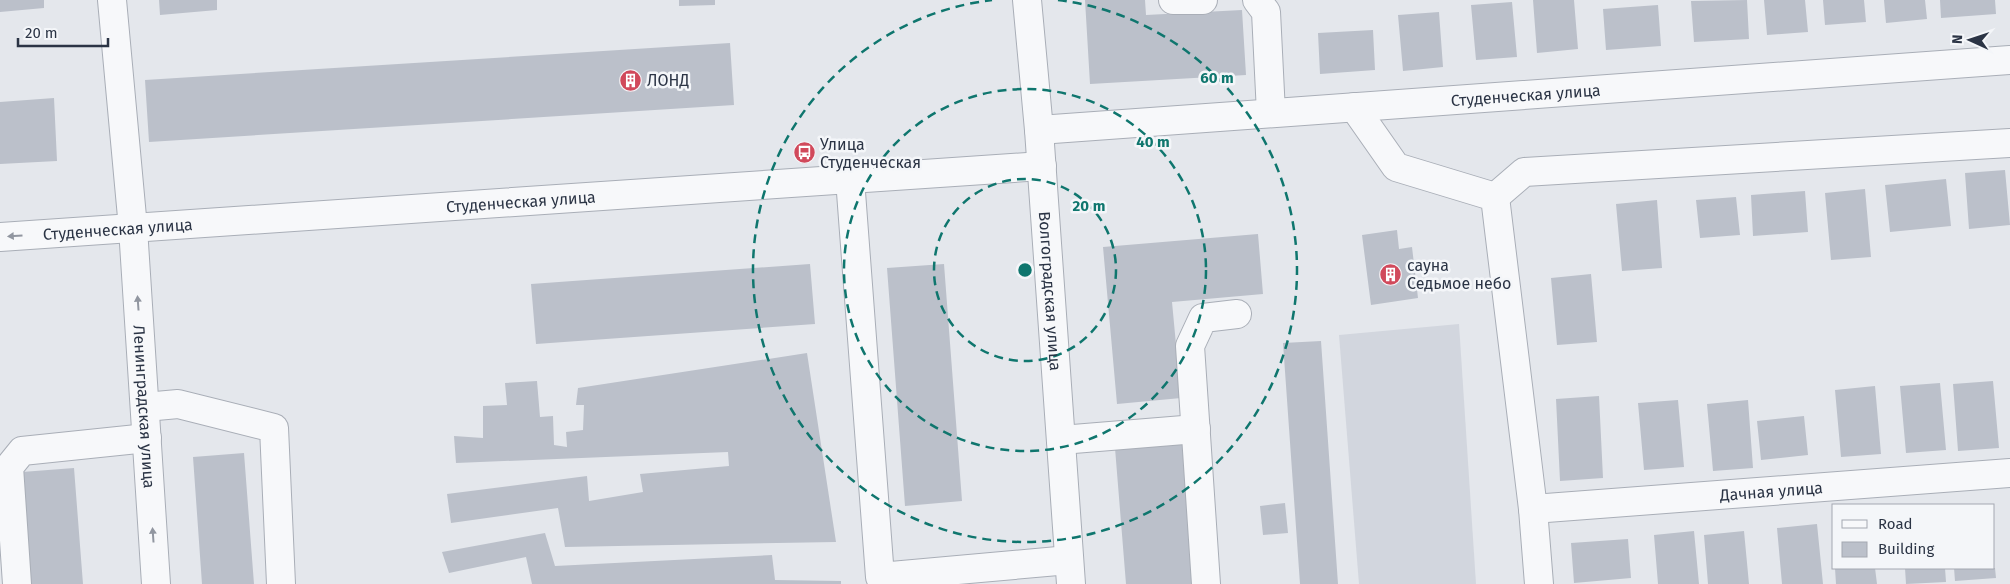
<svg xmlns="http://www.w3.org/2000/svg" width="2010" height="584" viewBox="0 0 2010 584" font-family="'Fira Sans',sans-serif">
  <rect width="100%" height="100%" fill="#e4e7ec"/>
  <path fill="#d2d6de" d="M1459,324l17,260h-117l-20,-249z"/>
  <path fill="#bbc0ca" d="M0,0h44v8l-44,4z
    M159,0h58v10l-57,5z
    M679,0h36v5l-36,1z
    M1085,0h60l1,15 96,-5 4,65 -156,9z
    M1533,0h41l4,49 -41,4z
    M1747,0l2,39 -55,3 -3,-41z
    M1764,0h41l3,32 -41,3z
    M1823,0h41l2,22 -41,3z
    M1884,0h41l2,19 -41,4z
    M1940,0h55l1,14 -55,4z
    M1512,2l5,55 -41,3 -5,-55z
    M1658,5l3,41 -55,4 -3,-41z
    M1439,12l4,55 -40,4 -5,-56z
    M1373,30l2,40 -55,4 -2,-41z
    M730,43l4,62 -585,37 -4,-62z
    M54,98l3,63 -57,3v-62z
    M2005,170l5,55 -41,4 -4,-56z
    M1946,179l5,47 -61,6 -5,-47z
    M1865,189l6,68 -40,3 -6,-67z
    M1805,191l3,41 -55,4 -2,-41z
    M1736,197l4,38 -40,3 -4,-38z
    M1657,200l5,68 -40,3 -6,-67z
    M1397,230l2,19 13,-2 6,51 -47,7 -9,-70z
    M1258,234l5,60 -91,8 9,96 -64,6 -14,-157z
    M810,264l5,60 -279,20 -5,-60z
    M944,264l18,237 -57,5 -18,-238z
    M1591,274l6,68 -40,3 -6,-67z
    M1321,341l17,243h-38l-17,-241z
    M807,353l29,189 -271,5 -7,-39 -107,15 -4,-29 140,-18 2,25 54,-9 -3,-18 89,-8 -1,-14 -272,11 -2,-27 29,2v-32l24,-1 -2,-22 32,-2 3,36 13,-1 1,29 13,2 -1,-15 17,-2 1,-25h-8l2,-17z
    M1993,381l6,67 -41,3 -5,-67z
    M1940,383l6,67 -40,3 -6,-67z
    M1875,386l6,68 -40,3 -6,-67z
    M1599,396l4,82 -43,3 -4,-82z
    M1678,400l6,67 -40,3 -6,-67z
    M1748,400l5,68 -40,3 -6,-67z
    M1804,416l4,39 -47,5 -4,-39z
    M1182,442l11,142h-67l-11,-136z
    M244,453l10,131h-52l-9,-127z
    M74,468l9,116h-52l-9,-112z
    M1285,503l3,30 -25,2 -3,-29z
    M1817,524l6,60h-41l-5,-56z
    M1694,531l5,53h-41l-4,-49z
    M1744,531l5,53h-41l-4,-49z
    M545,533l10,33 217,-11 3,25 66,1v3h-309l-6,-27 -77,16 -7,-21z
    M1628,539l3,39 -57,5 -3,-40z
    M1835,568h40l2,16h-41z
    M1905,568h40l1,14 -40,2z
    M1954,568h41l1,10 -41,3z"/>
  <g fill="none" stroke-linecap="round" stroke-linejoin="round">
    <defs>
      <g id="minor">
        <path id="s1" d="M112,0l21,228 23,356"/>
        <path id="s2" d="M1027,0l12,130 32,454"/>
        <path d="M1173,0h30"/>
        <path d="M1257,0l9,12 5,101"/>
        <path d="M1354,107l42,60 99,30 38,312 6,75"/>
        <path id="s3" d="M1039,130l971,-70"/>
        <path d="M850,179l30,398 189,-17"/>
        <path d="M1495,197l29,-25 486,-29"/>
        <path id="s4" d="M0,237l1042,-71"/>
        <path d="M145,407l33,-3 96,24 7,156"/>
        <path d="M1061,440l135,-11"/>
        <path id="s5" d="M1533,509l477,-36"/>
        <path d="M17,584l-8,-117 13,-16 125,-13"/>
        <path d="M1206,584l-16,-238 13,-28 34,-4"/>
      </g>
    </defs>
    <use href="#minor" stroke="#a9aeb7" stroke-width="30"/>
    <use href="#minor" stroke="#f7f8fa" stroke-width="28"/>
  </g>
  <defs><path id="oneway-solid" d="M-6-.8H1V-3.2L6.5 0L1 3.2V.8H-6Z" transform="scale(1.25)"/></defs>
  <g fill="#9196a0">
    <use href="#oneway-solid" transform="translate(15 236) rotate(176)"/>
    <use href="#oneway-solid" transform="translate(138 303) rotate(-94)"/>
    <use href="#oneway-solid" transform="translate(153 535) rotate(-94)"/>
  </g>
  <g fill="none" stroke="#0f766e" stroke-width="2.5" stroke-dasharray="9 6">
    <circle cx="1025" cy="270" r="91"/>
    <circle cx="1025" cy="270" r="181"/>
    <path d="M1058 0A272 272 0 1 1 992 0"/>
  </g>
  <defs>
    <symbol id="building-disc" viewBox="-11 -11 22 22"><circle r="9.5" fill="#d1495b" stroke="#f4f6f9"/><path d="M-4-6H4V6H1V3H-1V6H-4ZM-2.5-4.3h1.7v1.8h-1.7ZM.8-4.3h1.7v1.8H.8ZM-2.5-1h1.7V.8h-1.7ZM.8-1h1.7V.8H.8Z" fill="#fff"/></symbol>
    <symbol id="bus-disc" viewBox="-11 -11 22 22"><circle r="9.5" fill="#d1495b" stroke="#f4f6f9"/><path d="M-5-6H5V4H4V6H2V4H-2V6H-4V4H-5ZM-3.5-4V0h7V-4ZM-3.5 1.2v1.5H-2V1.2ZM2 1.2v1.5H3.5V1.2Z" fill="#fff"/></symbol>
  </defs>
  <g fill-rule="evenodd">
    <use href="#building-disc" x="618" y="68" width="25" height="25"/>
    <use href="#bus-disc" x="792" y="140" width="25" height="25"/>
    <use href="#building-disc" x="1378" y="262" width="25" height="25"/>
  </g>
  <g text-anchor="middle" dominant-baseline="central" stroke-width="5" stroke-linejoin="round" paint-order="stroke">
    <g font-size="16" fill="#2b3445" stroke="#f4f6f9" text-anchor="start">
      <text x="647" y="80">ЛОНД</text>
      <text x="820" y="144">Улица<tspan x="820" dy="18">Студенческая</tspan></text>
      <text x="1407" y="265">сауна<tspan x="1407" dy="18">Седьмое небо</tspan></text>
    </g>
    <g font-size="16" fill="#2b3445" stroke="#f4f6f9">
      <text stroke="none"><textPath href="#s3" startOffset="488">Студенческая улица</textPath></text>
      <text stroke="none"><textPath href="#s4" startOffset="522">Студенческая улица</textPath></text>
      <text stroke="none"><textPath href="#s4" startOffset="118">Студенческая улица</textPath></text>
      <text stroke="none"><textPath href="#s2" startOffset="292">Волгоградская улица</textPath></text>
      <text stroke="none"><textPath href="#s1" startOffset="408">Ленинградская улица</textPath></text>
      <text stroke="none"><textPath href="#s5" startOffset="239">Дачная улица</textPath></text>
    </g>
  </g>
  <circle cx="1025" cy="270" r="8" fill="#0f766e" stroke="#f4f6f9" stroke-width="2.5"/>
  <g font-size="15" text-anchor="middle" font-weight="bold" fill="#0f766e" stroke="#f4f6f9" stroke-width="5" stroke-linejoin="round" paint-order="stroke">
    <text x="1217" y="83">60 m</text>
    <text x="1153" y="147">40 m</text>
    <text x="1089" y="211">20 m</text>
  </g>
  <rect x="1832" y="504" width="162" height="65" fill="#f4f6f9" stroke="#a4a8b1"/>
  <rect x="1842" y="520" width="25" height="8" fill="#f7f8fa" stroke="#a4a8b1"/>
  <text x="1878" y="529" font-size="15" fill="#2b3445">Road</text>
  <rect x="1842" y="542" width="25" height="15" fill="#bbc0ca" stroke="#a4a8b1"/>
  <text x="1878" y="554" font-size="15" fill="#2b3445">Building</text>
  <g transform="translate(1970 40) rotate(273)" stroke="#f4f6f9" stroke-width="4" paint-order="stroke">
  <path d="M0-4L9 19L0 12L-9 19Z" fill="#2b3445"/>
  <text y="-8" font-size="14" font-weight="bold" text-anchor="middle" fill="#2b3445">N</text>
  </g>
  <path d="M18 38v8h90v-8" fill="none" stroke="#2b3445" stroke-width="2.5"/>
  <text x="25" y="38" font-size="15" fill="#2b3445" stroke="#f4f6f9" stroke-width="4" paint-order="stroke">20 m</text>
</svg>
